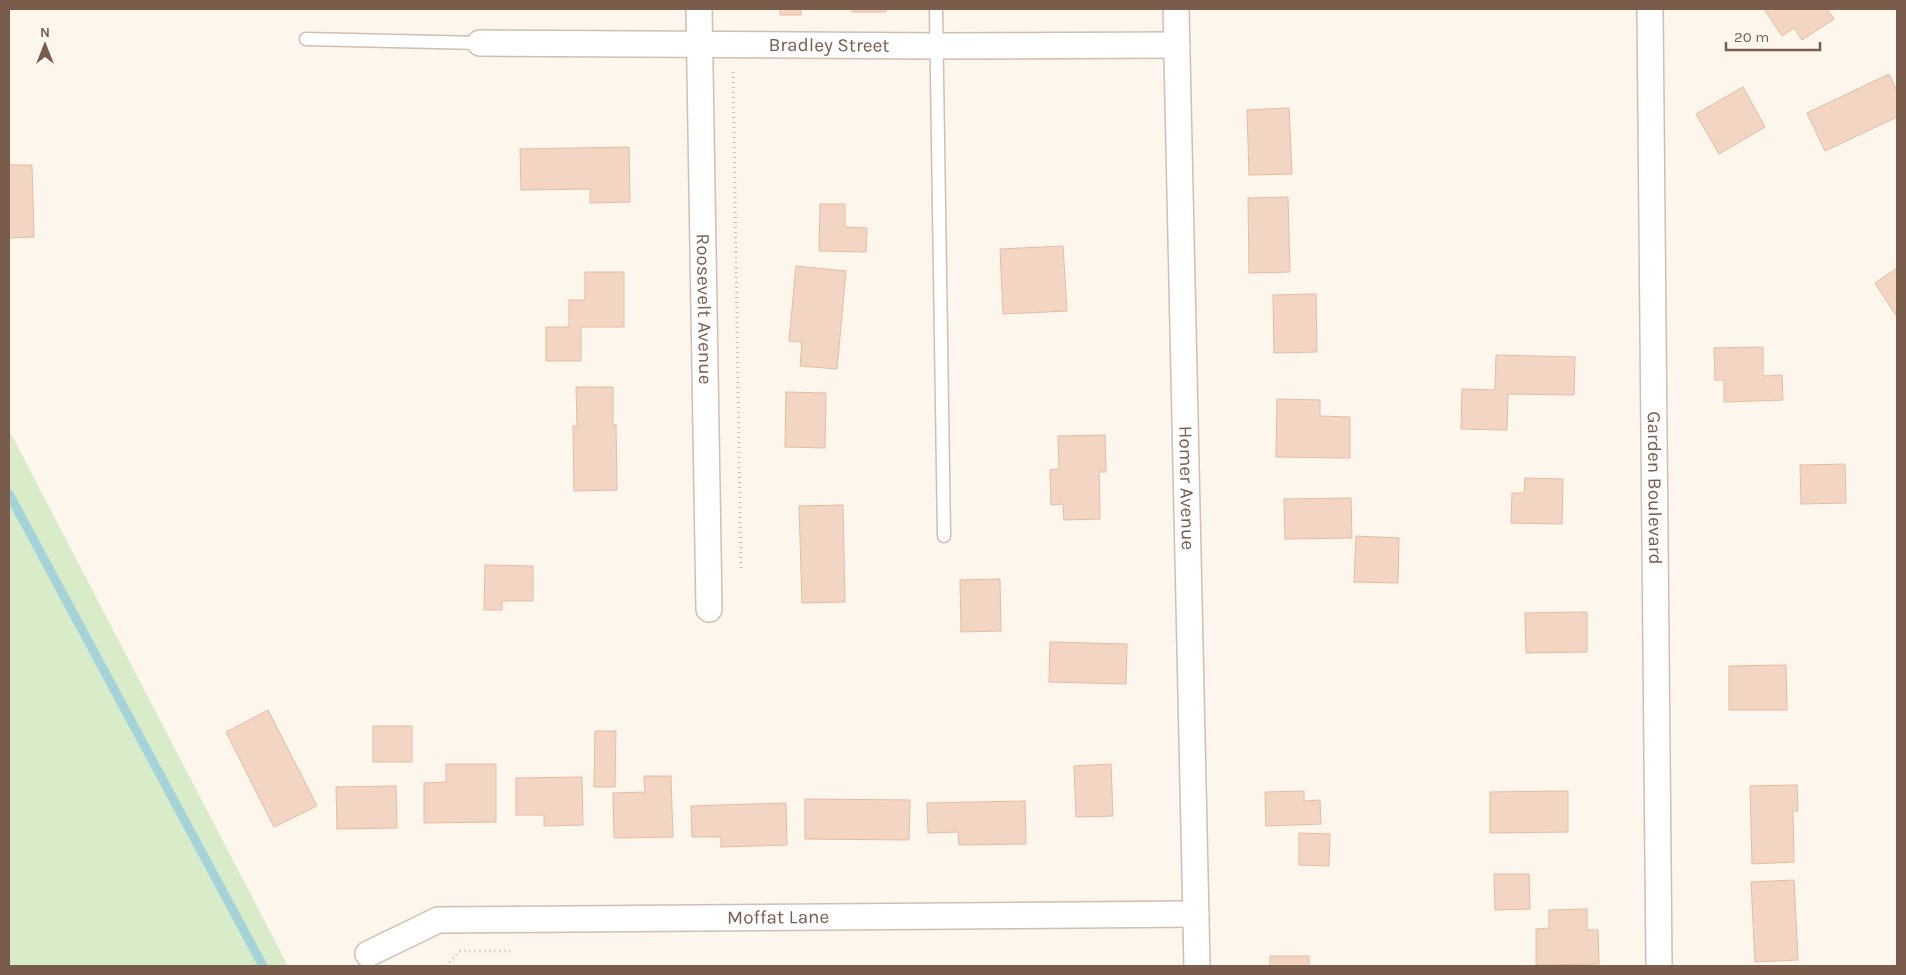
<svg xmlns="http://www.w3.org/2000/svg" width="1906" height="975" viewBox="0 0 1906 975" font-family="Karla,sans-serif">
  <rect width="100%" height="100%" fill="#fdf6ec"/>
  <path fill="#d8ecc9" d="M9,430l279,536h-279z"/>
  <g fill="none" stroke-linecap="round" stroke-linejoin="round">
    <path stroke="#a5d3da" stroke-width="9" d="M9,494l254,472"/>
  </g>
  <path fill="#f3d5c3" stroke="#e6bba3" d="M780,9h21v6h-21z
    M852,9h34v3h-34z
    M1764,9h63l7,10 -32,21 -8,-12 -12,8z
    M1889,74l8,17v26l-72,34 -18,-38z
    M1743,87l22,40 -46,27 -23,-40z
    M1289,108l3,66 -43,1 -2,-65z
    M629,147l1,55 -40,1v-14l-69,1 -1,-41z
    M9,165h23l2,72 -25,1z
    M1288,197l2,75 -41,1 -1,-75z
    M820,204h25v23l22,1 -1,24 -47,-1z
    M1063,246l4,65 -64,3 -3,-65z
    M796,266l50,5 -9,98 -37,-3 2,-24 -13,-1z
    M1897,268v49l-22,-34z
    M585,272h39v55h-43v34h-35v-34h23v-27h16z
    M1316,294l1,58 -43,1 -1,-58z
    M1763,347v29l19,-1 1,25 -59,2v-22h-9l-1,-32z
    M1496,355l79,2 -1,38 -66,-1 -1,36 -46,-1 1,-40 33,1z
    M576,387h37v38h3l1,65 -43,1 -1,-65h4z
    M786,392l40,1 -1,55 -40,-1z
    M1277,399l43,1v16l30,1v41l-74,-1z
    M1105,435l1,37h-7l1,47 -36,1 -1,-16 -12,1 -1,-35 9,-1 -1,-33z
    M1845,464l1,39 -45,1 -1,-39z
    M1525,478l38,1 -1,45 -51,-1 1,-30h12z
    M1351,498l1,40 -67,1 -1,-40z
    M843,505l2,97 -43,1 -3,-97z
    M1356,536l43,2 -1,45 -44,-1z
    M485,565l48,1v35h-31v9h-18z
    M1000,579l1,52 -40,1 -1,-52z
    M1587,612v40l-61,1 -1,-40z
    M1050,642l77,2 -1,40 -77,-2z
    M1786,665l1,45h-58v-44z
    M268,710l49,96 -43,21 -48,-95z
    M373,726h39v36h-39z
    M595,731h21l-1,56h-21z
    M446,764h50v58l-72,1v-40l22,-1z
    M1111,764l2,52 -37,1 -2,-51z
    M644,776h27l2,61 -59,1 -1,-45 32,-1z
    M582,777l1,48 -39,1v-11h-28v-37z
    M1797,785l1,26h-5l1,51 -42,2 -2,-78z
    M396,786l1,42 -60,1 -1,-42z
    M1304,791v10l16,-1 1,24 -55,2 -1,-34z
    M1568,791v41l-78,1v-41z
    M805,799l105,1 -1,40 -104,-1z
    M1025,801l1,43 -67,1 -1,-13 -30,1 -1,-30z
    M786,803l1,42 -66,2v-10h-29l-1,-31z
    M1299,833l31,1 -1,32 -30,-1z
    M1494,874h35l1,35 -35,1z
    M1794,880l4,80 -43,2 -4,-80z
    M1587,909v21h11l1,34 -63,1v-36l13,-1v-18z
    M1270,956h39v10h-39z"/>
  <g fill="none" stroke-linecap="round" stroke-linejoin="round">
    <defs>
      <path id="service" d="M936,9l8,527
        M306,39l174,4"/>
      <g id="minor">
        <path id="s1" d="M699,9l10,600"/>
        <path id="s2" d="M1176,9l21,957"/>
        <path id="s3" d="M1650,9l9,957"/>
        <path id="s4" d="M480,43l457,3 240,-1"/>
        <path id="s5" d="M368,954l70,-34 758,-6"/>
      </g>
    </defs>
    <use href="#service" stroke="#d1beb0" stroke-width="15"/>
    <use href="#minor" stroke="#d1beb0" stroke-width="28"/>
    <path stroke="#d9b8a5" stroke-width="3" stroke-dasharray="1 4" stroke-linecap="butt" d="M733,72l8,498
      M446,966l14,-15h54"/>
    <use href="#service" stroke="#fff" stroke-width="12"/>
    <use href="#minor" stroke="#fff" stroke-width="25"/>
  </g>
  <g text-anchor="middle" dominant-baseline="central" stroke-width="4.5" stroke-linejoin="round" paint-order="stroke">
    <g font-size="19" fill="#7a5c4d" stroke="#fffaf3">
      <text stroke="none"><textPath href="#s4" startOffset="349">Bradley Street</textPath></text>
      <text stroke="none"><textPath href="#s1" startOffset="300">Roosevelt Avenue</textPath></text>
      <text stroke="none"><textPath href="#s2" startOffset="479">Homer Avenue</textPath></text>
      <text stroke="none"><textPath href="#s3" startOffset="479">Garden Boulevard</textPath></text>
      <text stroke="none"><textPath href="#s5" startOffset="418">Moffat Lane</textPath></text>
    </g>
  </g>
  <rect width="1906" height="975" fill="none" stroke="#7a5c4d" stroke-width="20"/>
  <g transform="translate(45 45)" stroke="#fffaf3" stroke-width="4" paint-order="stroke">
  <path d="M0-4L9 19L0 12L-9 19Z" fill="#7a5c4d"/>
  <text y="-8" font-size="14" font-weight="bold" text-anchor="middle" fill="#7a5c4d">N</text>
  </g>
  <path d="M1726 42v8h94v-8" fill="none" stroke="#7a5c4d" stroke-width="2.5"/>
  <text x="1734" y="42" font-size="15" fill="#7a5c4d" stroke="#fffaf3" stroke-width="4" paint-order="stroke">20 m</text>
</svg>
